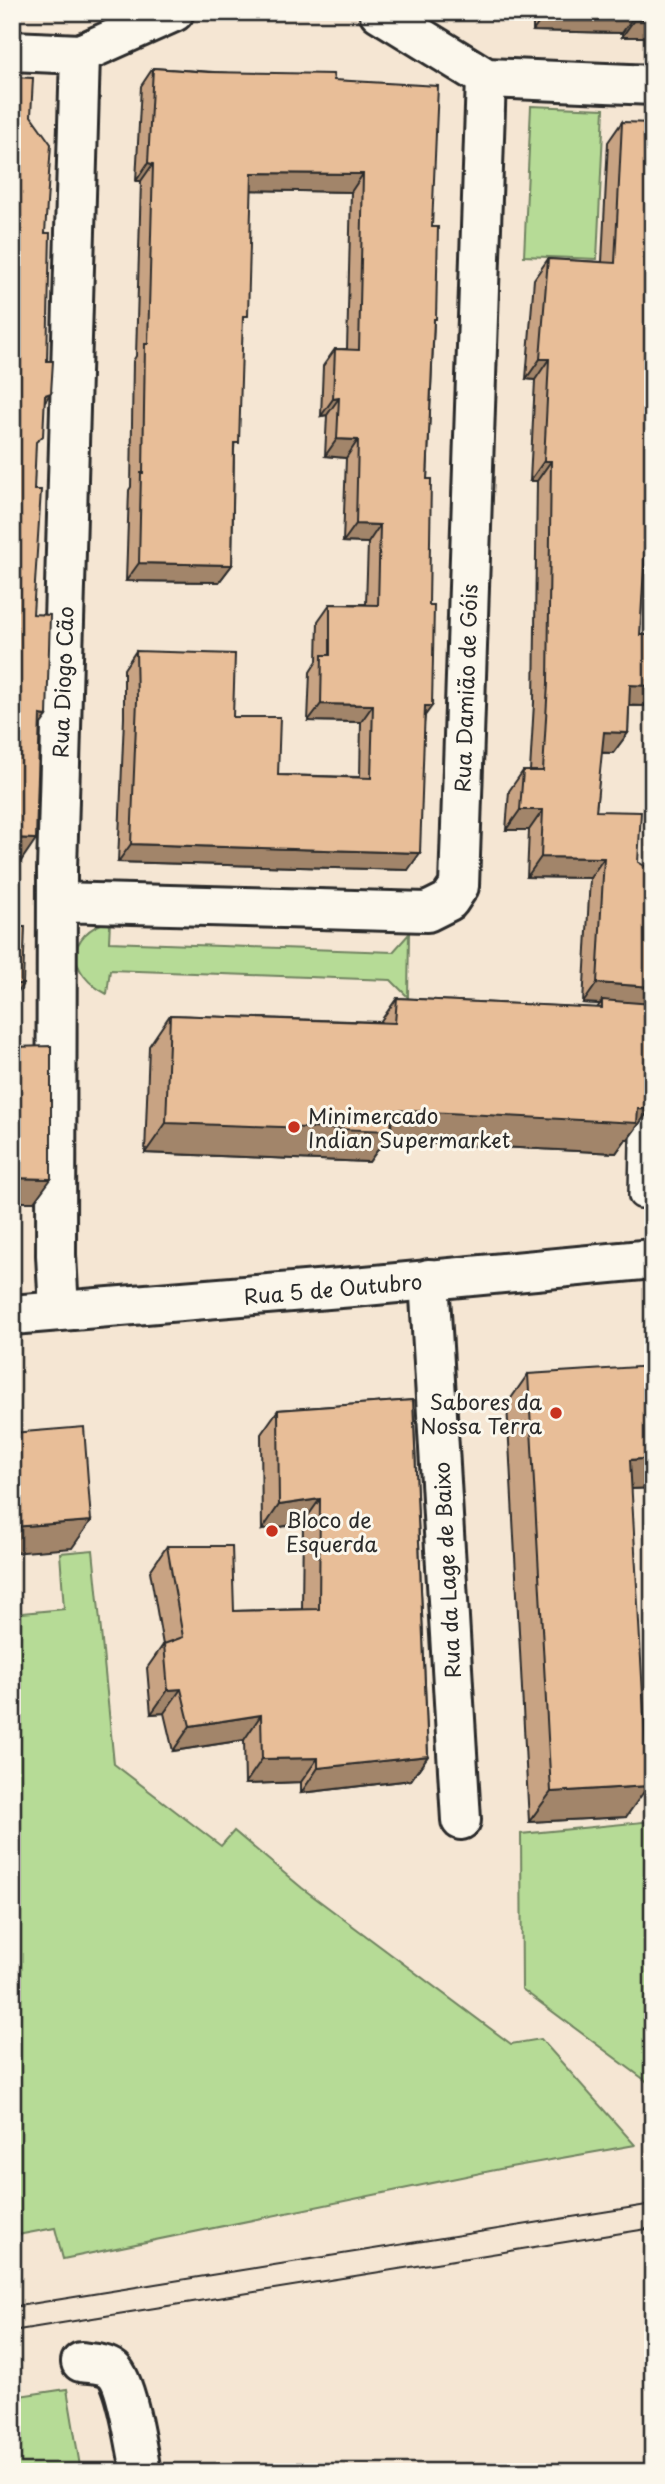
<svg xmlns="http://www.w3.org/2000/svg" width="665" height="2484" viewBox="0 0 665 2484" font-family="'Playpen Sans',sans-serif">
  <rect width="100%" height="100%" fill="#f5e6d3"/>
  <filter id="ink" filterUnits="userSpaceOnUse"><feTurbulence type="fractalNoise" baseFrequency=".0143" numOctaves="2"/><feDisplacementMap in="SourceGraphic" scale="14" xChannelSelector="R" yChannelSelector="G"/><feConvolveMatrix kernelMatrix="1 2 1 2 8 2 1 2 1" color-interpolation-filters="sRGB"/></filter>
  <g filter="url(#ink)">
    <path fill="#b6db96" stroke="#708360" stroke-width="2" d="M531,106l73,3 -7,150 -73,-3z
      M110,921l-1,21 284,10 16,-18 -1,63 -17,-17 -281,-10 -3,24c-40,-20 -43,-60 3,-73z
      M93,1550l21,214 107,82 13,-15 68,57 209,156 30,-5 94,106 -130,23 -442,91 -8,-31 -43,8v-622l52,-5 -4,-56z
      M653,1821v265l-131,-97 -1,-155z
      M67,2389l14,83h-69v-75z"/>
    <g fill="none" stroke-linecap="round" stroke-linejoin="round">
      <defs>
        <path id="lane" d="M641,1196l2,-105"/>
        <path id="street" d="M379,12l107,66 167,7
          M12,51l68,3 94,-42
          M57,902l370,10 22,-11 10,-15 27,-808
          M429,1279l32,541
          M59,1310l-3,-55 1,-385 23,-816
          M81,2362c11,2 23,1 32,8 14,12 24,81 28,102"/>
        <path id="primary" d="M12,1315l353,-29 288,-27"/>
      </defs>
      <use href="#lane" stroke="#2b2b2b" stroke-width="28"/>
      <use href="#street" stroke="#2b2b2b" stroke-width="44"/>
      <use href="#primary" stroke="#2b2b2b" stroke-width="44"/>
      <use href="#lane" stroke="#fbf7ec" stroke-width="23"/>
      <use href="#street" stroke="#fbf7ec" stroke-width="38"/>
      <use href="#primary" stroke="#fbf7ec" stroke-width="38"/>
      <path stroke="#2b2b2b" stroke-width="2" d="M12,2307l641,-103
        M12,2331l641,-103"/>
    </g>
    <path fill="#c8a383" stroke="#2b2b2b" stroke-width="2" d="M487,12h166l-31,25v-4l-89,-2v-15l-46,-2z
      M153,68l181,12 98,147 2,95 -7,157 -2,237 -17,154 -290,-8 6,-144v-49l12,-18 97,66 45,58 82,2 1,-55 -53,-1 2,-49 7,-11 1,-40 12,-17h36l2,-61 -25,-1 3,-84 -21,-2 2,-41 -6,1 2,-50 12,-17h12l4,-157 -100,-2 -17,260 -2,115 -13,17 -93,-1 3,-91 2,-3 2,-126 3,-5 5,-175h-5l5,-95z
      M622,122l26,372 -8,141h13v59l-9,12h-15l-1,27 -15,20h-12l-5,58 42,51 14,148 -2,99 -22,30h-2l-10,14 -232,-12 -15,21 -224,-9 4,-107 21,-31 210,7 17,-24 200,10 3,-4 -17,-1 7,-125 -63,-1 2,-47h-23l3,-39 14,-20h7l4,-68 3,-222h-7l5,-101 -9,-1 8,-100 14,-20 54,3 6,-120z
      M528,1374l125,114 -22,1 -5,328 -97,5 -22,-418z
      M413,1400l15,356 -17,24 -110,13v-11l-56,2 -1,-44 -71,11 -9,-38 -13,1 -4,-46 16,-23 -13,-74 17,-25 67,65 68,-2 1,-86 -41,7 -1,-96 17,-24z"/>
    <path fill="#a2856a" stroke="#2b2b2b" stroke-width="2" d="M489,12h47l-3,4 -46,-2z
      M545,14l89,2 -12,17 -89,-2z
      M653,19v18h-31l12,-17z
      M148,163l5,1 -12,17h-5z
      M252,173l111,1 -12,18 -111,-2z
      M540,359h9l-14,21 -9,-1z
      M51,393l-16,22 10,-20z
      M339,398l-12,17 -6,1 12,-17z
      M337,439l21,1 -12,18 -21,-2z
      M544,461h7l-14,20h-7z
      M649,482h4v6l-10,14z
      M356,524l24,1 -12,18 -25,-1z
      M139,563l93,2 -13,17 -93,-1z
      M630,685l23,1v8l-9,12 -28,-1z
      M321,704l52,1 -12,17 -53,-1z
      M425,706h7l-13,18z
      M40,715l7,1 -16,22z
      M604,732l24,1 -15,20 -24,-1z
      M520,810h23l-14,20h-23z
      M12,838l24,1 -15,22h-9z
      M131,844l289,9 -12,17 -290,-8z
      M541,857l63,1 -14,20 -63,-1z
      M597,983l56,4v24l-7,-3 -44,-8 -2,4 -17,-1z
      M12,984h11l-11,16z
      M650,1109l-22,30h-2l-10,14 -232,-12 -15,21 -224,-9 21,-30 226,-13z
      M12,1178l39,1 -17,23h-22z
      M653,1458v30l-45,2 22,-30z
      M320,1499l-17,24 -41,7 17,-25z
      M91,1521l-19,27 -60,5v-26z
      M181,1689l-17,24 -13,1 17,-24z
      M261,1715l-17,25 -71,11 17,-25z
      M428,1756l-17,24 -110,13 17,-25z
      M318,1758l-17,24 -56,2 17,-25z
      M648,1786l-22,31 -97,5 22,-30z"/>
    <path fill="#e8be98" stroke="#2b2b2b" stroke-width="2" d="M545,12h108v7l-19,1v-4l-89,-2z
      M153,68l55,4 125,2 1,6 104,6 -6,141h6l-2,92h-2l-7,160h4l-2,126h5l-1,52 -1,49h-7l-5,147 -289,-9 6,-144 -1,-49 99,3 -2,63h47l-2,58 93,3 2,-73 -52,-1 1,-49h8v-51l48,1 2,-80 -24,-1 2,-84 -21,-1 2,-41 -6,1 2,-50 24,1 4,-176 -111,-1 -4,143h-5l-4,127h-5l-2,122 -93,-2 2,-90h2l2,-129h3l5,-180 -5,-1z
      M12,77l21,1 -2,38 20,28 -6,89h5l-3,128h6l-2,32 -6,2 -2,41 -7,6 -2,48h7l-8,124 17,1 -3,101 -7,-1 -4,124 -24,-1z
      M622,122l31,1v359h-4l-9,153h13v51l-23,-1 -2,48 -24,-1 -8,79 45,1 -3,50 15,9v116l-56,-4 7,-125 -63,-1 2,-47h-23l3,-39h20l5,-88 3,-222h-7l5,-102h-9l8,-100 67,4z
      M12,927h13l-2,57h-11z
      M397,998l205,10v-8l50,4 -2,105h-12l-1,14 -245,-13 -1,21 -225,-8 4,-108 225,8z
      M51,1046v133l-39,-1v-131z
      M653,1366v92l-23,2 18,326 -97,6 -23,-418z
      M413,1400l15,356 -110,12v-10l-56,1 -1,-44 -71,11 -9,-37 -13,1 -4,-46 19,-7 -16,-91h65l2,65 85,-2 1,-110 -41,6 -1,-95z
      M84,1427l7,94 -79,6v-94z"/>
  </g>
  <g fill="#c8321e" stroke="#fbf7ec" stroke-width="2.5">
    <circle cx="294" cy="1127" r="7"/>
    <circle cx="556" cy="1413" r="7"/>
    <circle cx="272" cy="1531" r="7"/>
  </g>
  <g text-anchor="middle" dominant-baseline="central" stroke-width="6" stroke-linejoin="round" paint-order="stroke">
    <g font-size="21" fill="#2b2b2b" stroke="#fbf7ec">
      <text transform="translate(62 682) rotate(-88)">Rua Diogo Cão</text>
      <text transform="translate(465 688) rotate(-88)">Rua Damião de Góis</text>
      <text transform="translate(333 1288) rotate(-5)">Rua 5 de Outubro</text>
      <text transform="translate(446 1570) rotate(-93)">Rua da Lage de Baixo</text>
    </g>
    <g font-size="21" fill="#2b2b2b" stroke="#fbf7ec" text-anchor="start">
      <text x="308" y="1115">Minimercado<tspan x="308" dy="24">Indian Supermarket</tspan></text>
      <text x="542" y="1401" text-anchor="end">Sabores da<tspan x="542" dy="24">Nossa Terra</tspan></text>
      <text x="286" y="1519">Bloco de<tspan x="286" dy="24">Esquerda</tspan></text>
    </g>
  </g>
  <rect width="665" height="2484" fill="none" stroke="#fbf7ec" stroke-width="42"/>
  <rect x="21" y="21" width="623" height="2442" fill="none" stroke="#2b2b2b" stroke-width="2.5" filter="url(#ink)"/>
</svg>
